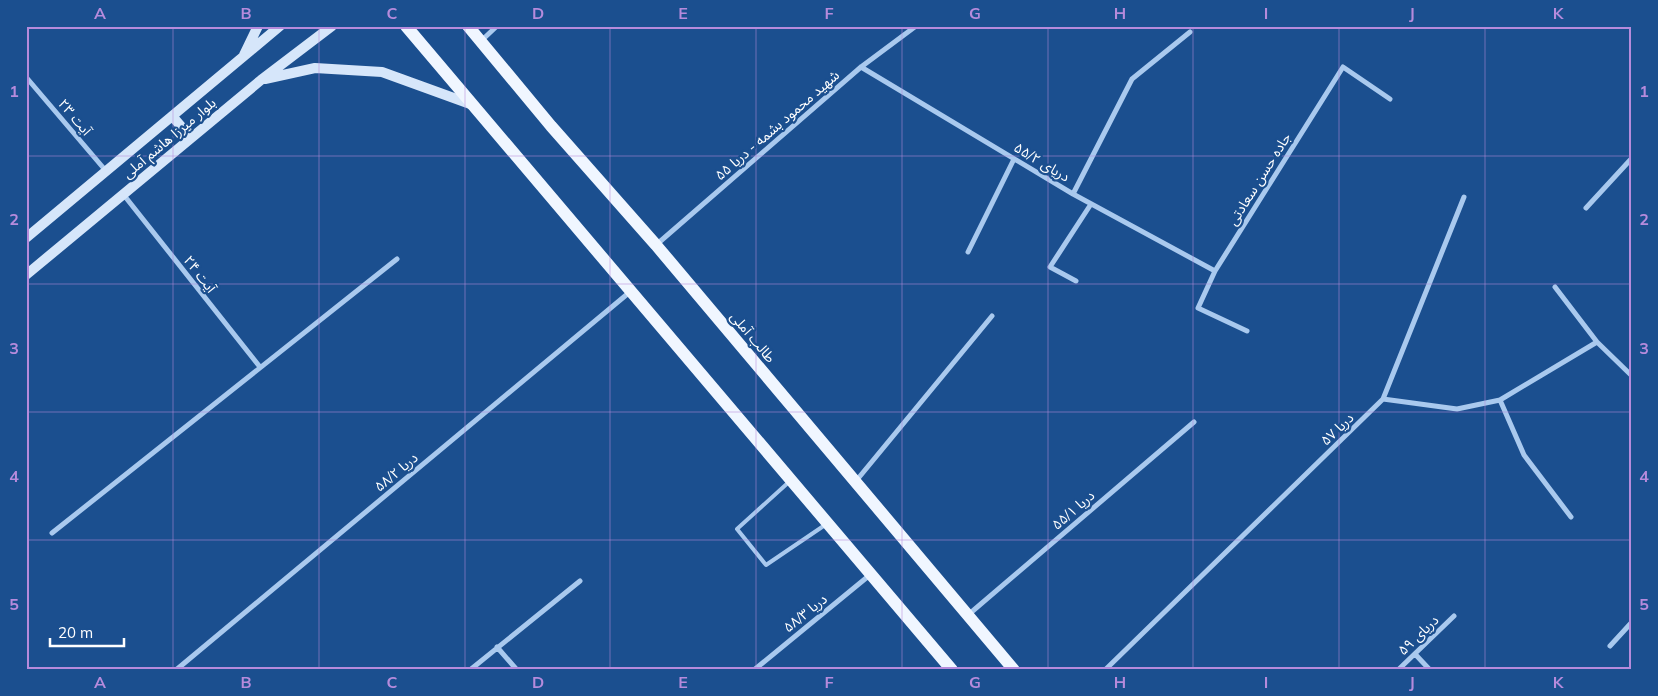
<svg xmlns="http://www.w3.org/2000/svg" width="1658" height="696" viewBox="0 0 1658 696" font-family="Mulish,'Noto Sans Arabic',sans-serif">
  <rect width="100%" height="100%" fill="#1b4f8f"/>
  <g fill="none" stroke-linecap="round" stroke-linejoin="round">
    <path stroke="#a9c9ee" stroke-width="4" d="M790,481l-53,48 29,36 59,-40"/>
    <path stroke="#a9c9ee" stroke-width="5" d="M481,41l16,-15
      M861,67l212,127 142,77
      M26,77l80,94
      M123,194l137,173
      M1073,194l59,-115 58,-47
      M1586,208l46,-50
      M656,245l205,-178 55,-41
      M968,252l46,-93
      M1076,281l-26,-14 41,-63
      M1555,287l42,55
      M1247,331l-49,-23 17,-37 128,-204 47,32
      M1383,399l81,-202
      M1500,400l24,55 47,62
      M856,481l136,-165
      M52,533l345,-274
      M968,615l226,-193
      M1610,646l22,-24
      M497,647l20,23
      M1415,654l15,16
      M176,670l455,-379
      M470,670l110,-89
      M754,670l117,-96
      M1105,670l278,-271 74,10 43,-9 97,-58 35,34
      M1398,670l56,-54"/>
    <path stroke="#d6e6fa" stroke-width="10" d="M244,55l14,-29
      M265,79l50,-11 67,4 91,33
      M173,117l18,21
      M26,238l254,-212
      M26,275l235,-195 71,-54"/>
    <path stroke="#f0f6ff" stroke-width="12" d="M406,26l546,644
      M468,26l83,100 105,119 358,425"/>
  </g>
  <path fill="none" stroke="#b68bdc" stroke-width="1" stroke-opacity="0.55" d="M173,26v644M319,26v644M465,26v644M610,26v644M756,26v644M902,26v644M1048,26v644M1193,26v644M1339,26v644M1485,26v644M26,156h1606M26,284h1606M26,412h1606M26,540h1606"/>
  <g text-anchor="middle" dominant-baseline="central" stroke-width="4.5" stroke-linejoin="round" paint-order="stroke">
    <g font-size="14" fill="#fff" stroke="#1b4f8f">
      <text transform="translate(75 117) rotate(50)">آیت ۲۳</text>
      <text transform="translate(777 125) rotate(-41)">شهید محمود بشمه - دریا ۵۵</text>
      <text transform="translate(169 138) rotate(-40)">بلوار میرزا هاشم آملی</text>
      <text transform="translate(1042 162) rotate(31)">دریای ۵۵/۲</text>
      <text transform="translate(1259 179) rotate(-58)">جاده حسن سعادتی</text>
      <text transform="translate(200 274) rotate(52)">آیت ۲۴</text>
      <text transform="translate(753 337) rotate(50)">طالب آملی</text>
      <text transform="translate(1337 429) rotate(-44)">دریا ۵۷</text>
      <text transform="translate(396 472) rotate(-40)">دریا ۵۸/۲</text>
      <text transform="translate(1073 510) rotate(-41)">دریا ۵۵/۱</text>
      <text transform="translate(805 613) rotate(-39)">دریا ۵۸/۳</text>
      <text transform="translate(1418 635) rotate(-44)">دریای ۵۹</text>
    </g>
  </g>
  <rect width="1658" height="696" fill="none" stroke="#1b4f8f" stroke-width="55"/>
  <path d="M50 638v8h74v-8" fill="none" stroke="#ffffff" stroke-width="2.5"/>
  <text x="58" y="638" font-size="15" fill="#ffffff" stroke="#1b4f8f" stroke-width="4" paint-order="stroke">20 m</text>
  <rect x="28" y="28" width="1602" height="640" fill="none" stroke="#b68bdc" stroke-width="2"/>
  <g font-size="16" text-anchor="middle" font-weight="bold" fill="#b68bdc">
    <text x="100" y="19">A</text>
    <text x="246" y="19">B</text>
    <text x="392" y="19">C</text>
    <text x="538" y="19">D</text>
    <text x="683" y="19">E</text>
    <text x="829" y="19">F</text>
    <text x="975" y="19">G</text>
    <text x="1120" y="19">H</text>
    <text x="1266" y="19">I</text>
    <text x="1412" y="19">J</text>
    <text x="1558" y="19">K</text>
    <text x="14" y="97">1</text>
    <text x="1644" y="97">1</text>
    <text x="14" y="225">2</text>
    <text x="1644" y="225">2</text>
    <text x="14" y="354">3</text>
    <text x="1644" y="354">3</text>
    <text x="14" y="482">4</text>
    <text x="1644" y="482">4</text>
    <text x="14" y="610">5</text>
    <text x="1644" y="610">5</text>
    <text x="100" y="688">A</text>
    <text x="246" y="688">B</text>
    <text x="392" y="688">C</text>
    <text x="538" y="688">D</text>
    <text x="683" y="688">E</text>
    <text x="829" y="688">F</text>
    <text x="975" y="688">G</text>
    <text x="1120" y="688">H</text>
    <text x="1266" y="688">I</text>
    <text x="1412" y="688">J</text>
    <text x="1558" y="688">K</text>
  </g>
</svg>
